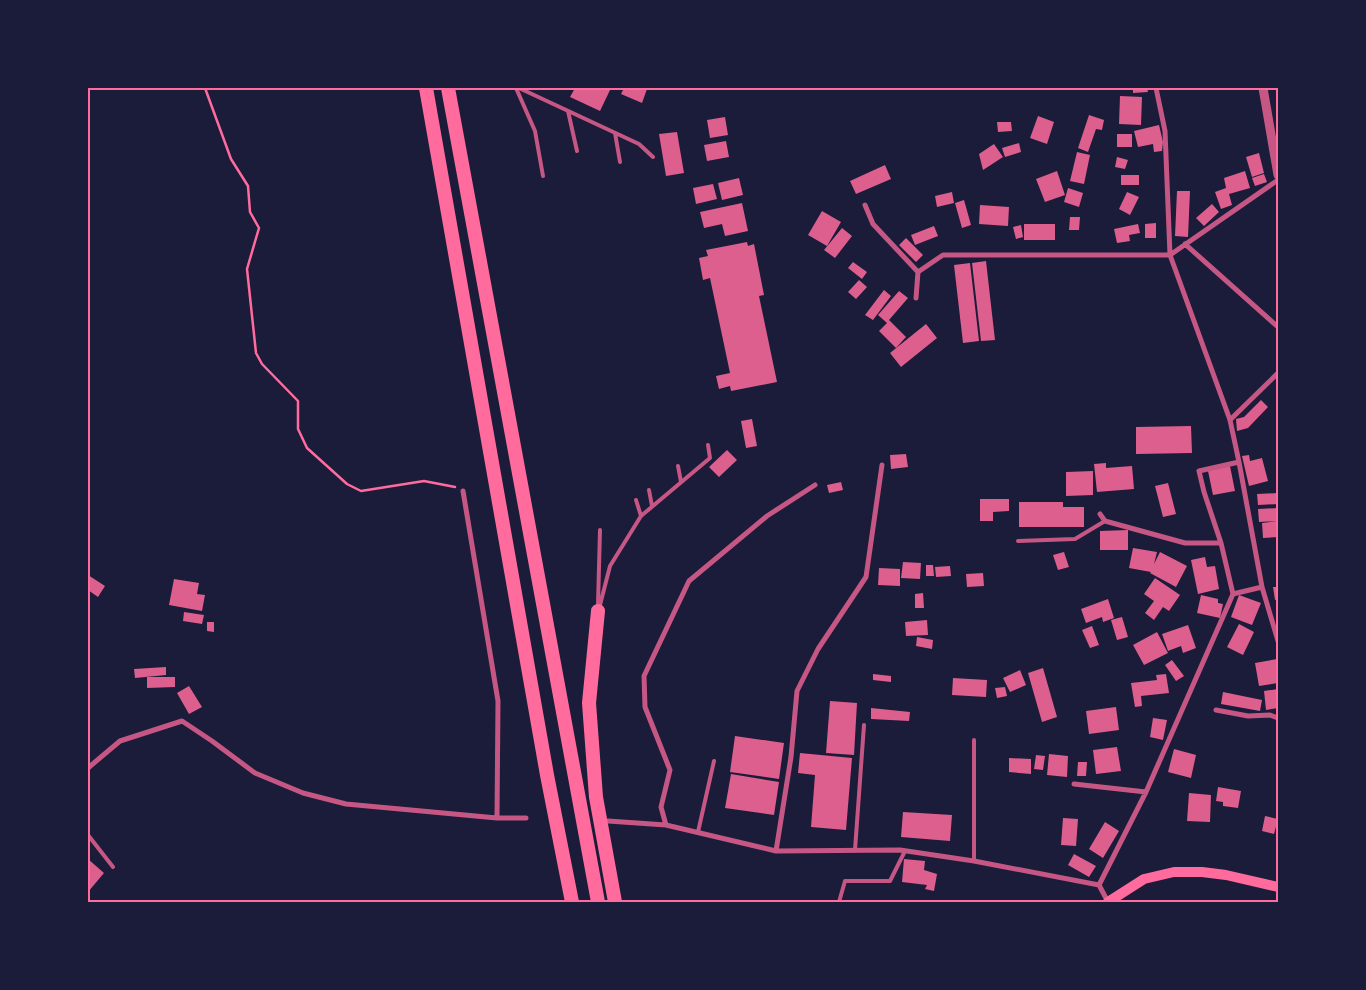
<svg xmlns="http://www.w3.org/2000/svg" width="1366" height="990" viewBox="0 0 1366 990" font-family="'Space Grotesk',sans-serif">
  <rect width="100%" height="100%" fill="#1b1b3a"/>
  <path fill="#dd5f8e" d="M575,88h36l-11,23 -30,-14z
    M624,88h19l4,1 -5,14 -21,-9z
    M1133,88h14l1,4 -15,1z
    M1120,96l22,1 -1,28 -22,-1z
    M1089,115l15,5 -2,10 -6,-1 -8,23 -10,-4z
    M1038,116l16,6 -7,22 -17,-6z
    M725,117l3,18 -18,3 -3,-18z
    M997,122h14l1,9 -14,1z
    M1159,125l4,17 -1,9 -8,1 -1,-8 -15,3 -4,-16z
    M677,132l7,41 -18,3 -7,-42z
    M1117,134h15v13h-15z
    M726,141l3,16 -22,4 -3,-16z
    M1019,143l2,9 -16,5 -3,-9z
    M994,144l9,13 -20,13 -4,-16z
    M1077,152l13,3 -6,29 -14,-3z
    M1259,153l5,20 -12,4 -6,-20z
    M1117,157l11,3 -3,9 -10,-2z
    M885,165l6,14 -35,15 -6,-13z
    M1057,171l8,24 -20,7 -9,-23z
    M1245,171l5,17 -21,6 3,11 -11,4 -6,-17 11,-4 -2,-10z
    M1264,174l3,8 -12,4 -3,-8z
    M1121,175h18v10h-18z
    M739,178l4,17 -21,5 -4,-17z
    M713,184l4,15 -21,5 -3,-16z
    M1068,188l15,5 -4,14 -15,-5z
    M1177,191h13l-2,46 -13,-1z
    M952,192l2,11 -17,4 -2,-11z
    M1127,192l12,5 -9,18 -11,-6z
    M964,200l7,25 -9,3 -7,-25z
    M742,203l6,28 -23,5 -3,-12 -18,4 -4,-16z
    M1212,204l7,8 -15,14 -8,-8z
    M980,205l29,2 -1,19 -29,-2z
    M822,211l19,11 -14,24 -19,-11z
    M1070,217h10l-1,13h-10z
    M1156,223v15h-11v-14z
    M1024,224h31v16h-31z
    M1138,224l2,9 -11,2 1,6 -13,2 -3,-14z
    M1021,225l2,12 -7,2 -3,-12z
    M934,226l4,10 -23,9 -4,-10z
    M842,228l10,8 -17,22 -11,-8z
    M906,238l17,17 -7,7 -17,-17z
    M747,242l1,4 6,-2 10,51 -5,1 18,86 -46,9 -1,-5 -11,3 -3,-13 14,-3 -20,-95 -7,2 -4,-22 9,-2 -2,-6z
    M986,261l9,79 -14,1 -9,-78z
    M853,262l14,10 -5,7 -14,-11z
    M970,263l9,78 -16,2 -9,-78z
    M859,280l8,7 -11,12 -8,-7z
    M884,290l7,6 -18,24 -8,-5z
    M899,291l9,7 -19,22 17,17 -10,11 -17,-17 8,-8 -9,-8z
    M926,324l11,14 -36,29 -11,-14z
    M1261,400l7,7 -20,21 -11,3 -1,-12 8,-2z
    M752,419l5,27 -11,2 -5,-27z
    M1191,426l1,27 -56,1v-27z
    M727,450l10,10 -18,17 -10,-10z
    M906,454l2,13 -17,2 -1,-14z
    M1249,455l1,6 12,-3 6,23 -19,5 -7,-30z
    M1106,463v5l26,-2 2,23 -37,3 -3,-28z
    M1230,466l5,25 -22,4 -5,-24z
    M1093,471v24l-27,1v-24z
    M841,482l2,8 -14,3 -2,-8z
    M1168,483l8,31 -13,3 -8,-31z
    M1278,493v11l-20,1 -1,-11z
    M980,499h29v12l-16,1v9h-13z
    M1019,502h44v5h21v20h-65z
    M1278,508v13l-19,1 -1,-13z
    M1278,521v16l-15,1 -1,-15z
    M1128,530v20h-28v-19z
    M1133,548l24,4 -3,12 6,-12 27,14 -11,21 -26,-14 1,-1 -22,-4z
    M1064,552l5,15 -11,3 -5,-15z
    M1205,557l2,10 8,-1 4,23 -21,5 -7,-34z
    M903,562l18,1 -1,16 -19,-1z
    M926,565h7l1,11h-8z
    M950,566l1,10 -15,1 -1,-10z
    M879,568l21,1v17l-22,-1z
    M983,573l1,13 -17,1 -1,-13z
    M88,575l17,11 -7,11 -10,-7z
    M1155,578l25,17 -11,16 -6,-4 -9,13 -9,-7 9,-12 -10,-7z
    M174,579l25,4 -2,11 8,1 -3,16 -33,-6z
    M1273,587h5v12l-3,1z
    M923,593l1,15h-9v-14z
    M1201,595l17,4v4l5,1 -3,14 -23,-5z
    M1239,595l22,8 -9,22 -21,-8z
    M1108,599l6,19 -11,4 -1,-5 -16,6 -5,-14z
    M184,612l20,3 -2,9 -19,-3z
    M1122,617l6,20 -11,3 -6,-20z
    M927,620l1,15 -22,1 -1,-14z
    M207,622h7v10l-7,-1z
    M1239,624l15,8 -11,23 -16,-8z
    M1188,625l8,23 -13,5 -2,-7 -13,5 -6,-17z
    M1092,626l7,19 -9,3 -8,-18z
    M1157,632l11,21 -24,12 -11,-20z
    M917,637l16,3 -1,9 -16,-3z
    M1277,659l1,24 -19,3 -4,-23z
    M1172,660l12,16 -8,5 -11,-16z
    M166,667v8l-31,3 -1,-9z
    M1043,668l14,49 -15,5 -14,-49z
    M1020,670l6,15 -16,7 -7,-14z
    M873,674l18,2v6l-18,-2z
    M1166,674l3,19 -28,3 1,10 -7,1 -4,-24 26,-3 -1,-5z
    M147,677h28v10l-28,1z
    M953,678l34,2 -1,17 -34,-2z
    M189,686l13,21 -13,7 -12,-21z
    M1005,687l2,9 -10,2 -2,-10z
    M1278,689v19l-12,2 -2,-19z
    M1223,692l39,8 -2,11 -39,-7z
    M830,701l27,2 -3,52 -28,-2z
    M1116,707l3,23 -30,4 -3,-23z
    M871,708l39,4 -1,9 -38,-2z
    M1153,718l14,2 -4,20 -13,-3z
    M735,736l49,7 -5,36 -49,-7z
    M1117,747l4,24 -25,3 -3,-24z
    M1174,749l22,6 -5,23 -23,-6z
    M800,753l52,5 -6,72 -35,-3 4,-52 -17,-2z
    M1049,754l19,2 -1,21 -20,-2z
    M1036,755l9,1 -2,14 -9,-1z
    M1009,758l22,1v15l-22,-2z
    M1078,762h9l-1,14h-9z
    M731,774l48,8 -5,33 -49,-7z
    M1218,787l23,4 -3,17 -15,-2v-4l-7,-1z
    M1189,793l22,2 -1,27 -23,-1z
    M903,812l49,3 -2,26 -49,-4z
    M1265,816l13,3 -4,15 -12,-3z
    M1063,818l15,1 -2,27 -15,-1z
    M1105,822l14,9 -16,27 -14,-9z
    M1074,854l22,12 -7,11 -21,-12z
    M88,859l16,14 -16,19z
    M904,859l21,2 -1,9 13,4 -3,17 -9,-2 2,-4 -25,-3z"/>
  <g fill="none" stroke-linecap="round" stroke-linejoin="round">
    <path stroke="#ff6b9d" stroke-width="2.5" d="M205,88l26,71 17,27 2,26 9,16 -12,41 9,84 6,11 36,37v28l9,19 40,36 14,7 63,-10 31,6"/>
    <path stroke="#c65784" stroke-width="4" d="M516,88l19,43 8,45
      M519,88l120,56 14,13
      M568,111l9,40
      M615,133l5,29
      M678,466l3,16
      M649,490l3,16
      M636,500l5,16
      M1018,541l57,-2 30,-18
      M598,604l2,-74
      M599,609l11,-43 31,-50 69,-58 -2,-13
      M974,740v121
      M698,832l16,-71
      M88,835l25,32
      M855,850l9,-125
      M839,902l6,-21h45l15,-30"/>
    <path stroke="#c65784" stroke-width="5" d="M1156,88l9,43 5,124 60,165 9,42 23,125 16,54
      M865,205l8,19 45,48
      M1185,244l93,83
      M916,298l2,-26 25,-17h227l108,-75
      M1230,420l48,-47
      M815,485l-48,31 -78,65 -45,95 1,31 25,63 -9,37 5,18 110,26 124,-1 74,11 125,24 9,17
      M463,491l35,210 -1,117h29
      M1100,514l5,7 80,22h36
      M1233,594l-12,-51 -17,-51 -5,-21 40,-9
      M1216,710l32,6 22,-1 8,3
      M88,768l32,-27 62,-20 30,20 43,32 48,20 43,11 151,14
      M1074,784l72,8
      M608,821l58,4
      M776,851l15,-94 6,-66 21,-42 48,-72 16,-112
      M1099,885l47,-93 87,-198 29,-7"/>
    <path stroke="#c65784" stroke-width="9" d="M1263,88l15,87"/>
    <path stroke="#ff6b9d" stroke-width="10" d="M1108,902l36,-23 30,-7h28l24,3 52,12"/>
    <path stroke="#ff6b9d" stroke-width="14" d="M426,88l121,687 25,127
      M448,88l150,814
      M598,611l-9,92 7,94 19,105"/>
  </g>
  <rect width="1366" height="990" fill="none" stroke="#1b1b3a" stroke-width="178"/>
  <rect x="89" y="89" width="1188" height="812" fill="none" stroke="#ff6b9d" stroke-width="2"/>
</svg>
